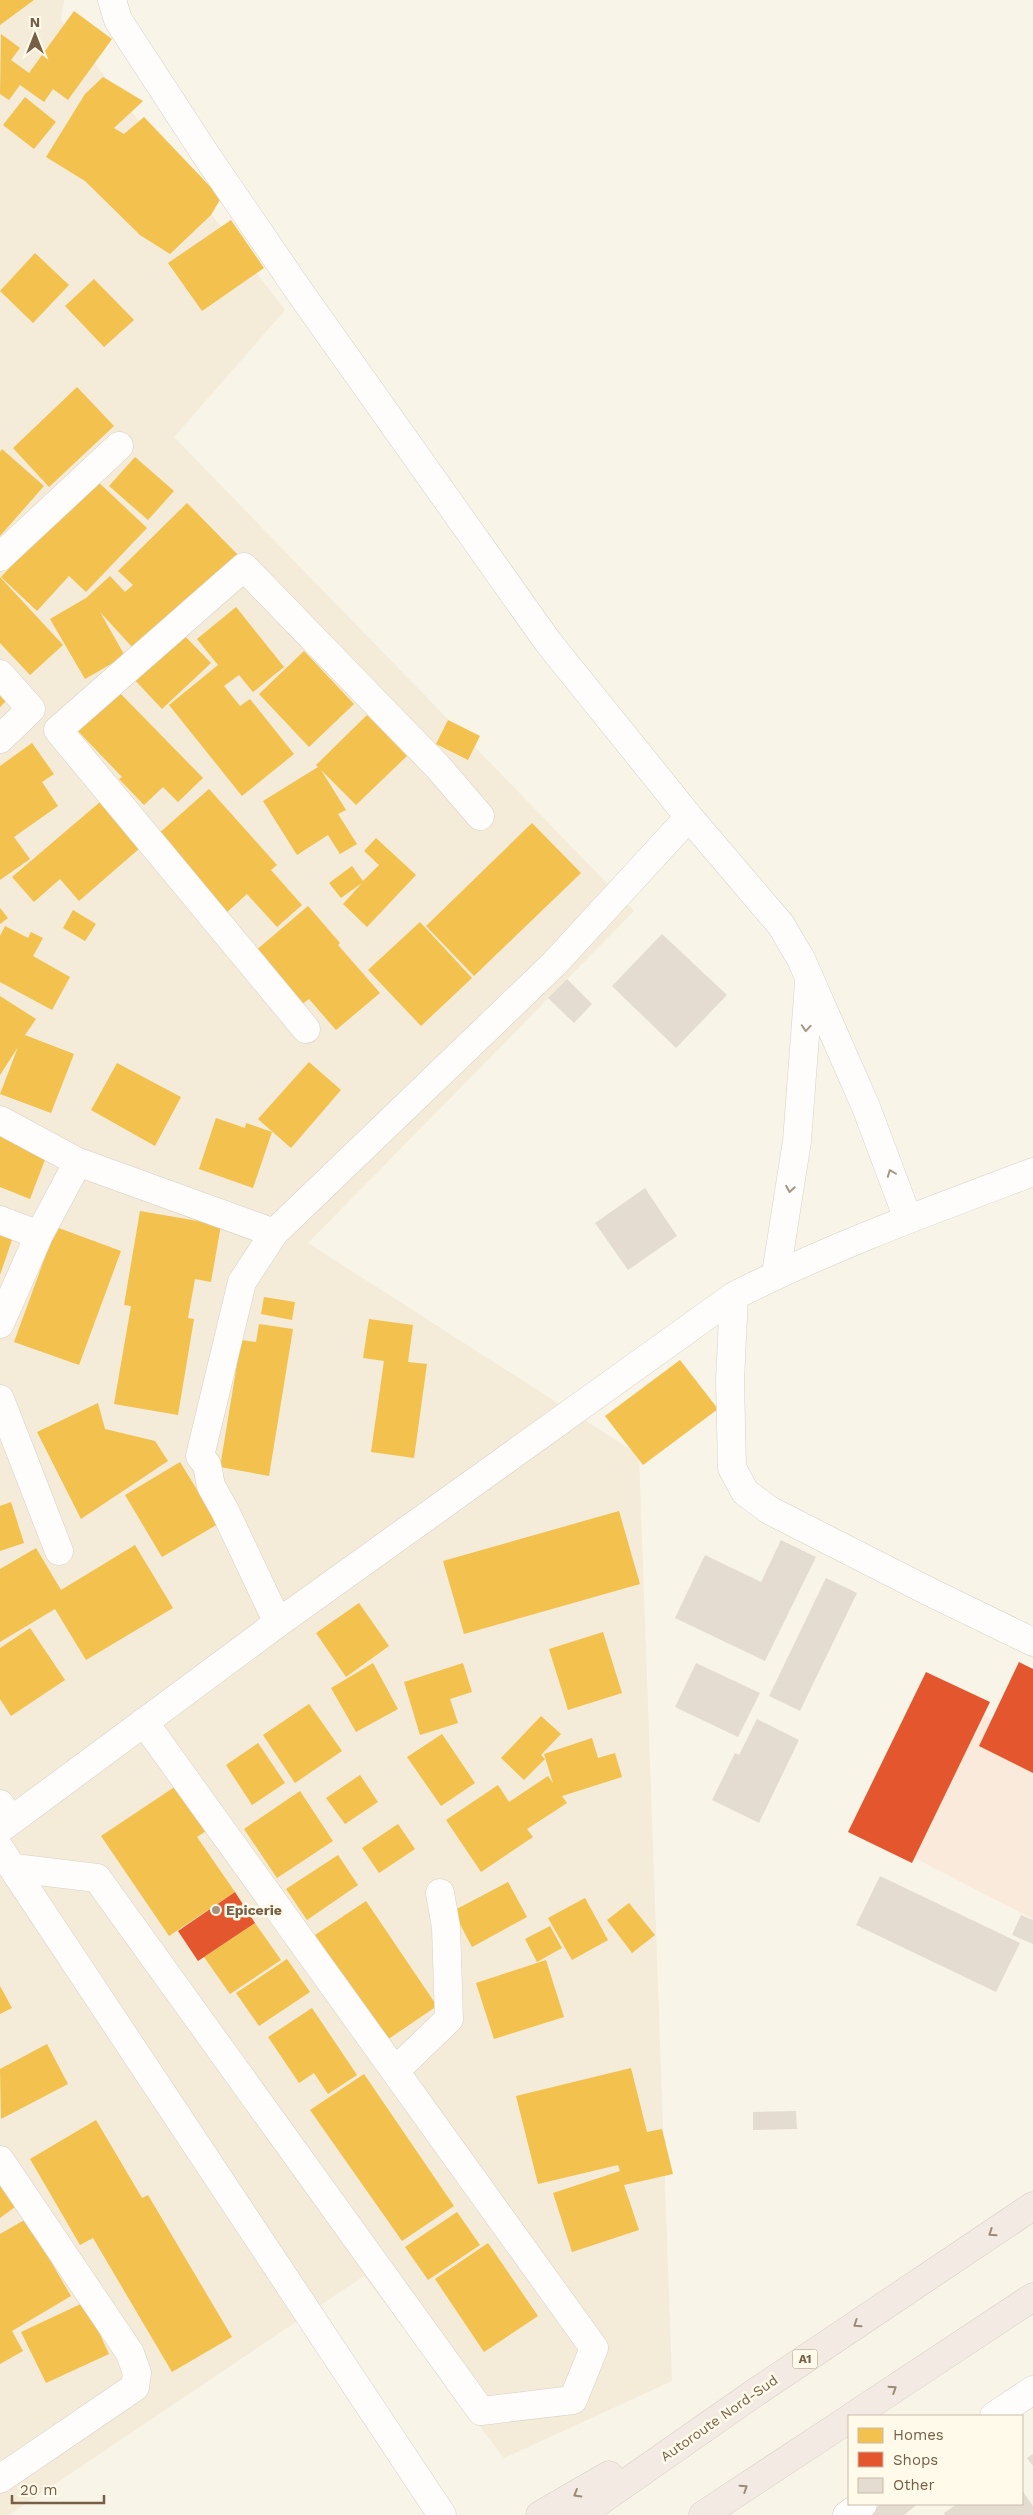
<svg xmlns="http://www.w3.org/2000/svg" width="1033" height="2515" viewBox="0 0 1033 2515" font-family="'Work Sans',sans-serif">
  <rect width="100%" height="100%" fill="#f8f4e8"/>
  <path fill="#f4ebd8" d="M0,0h64l-3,20 224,290 -111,127 460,474 -326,332 331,212 33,926 -168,77 -140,-182 -355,239h-9z"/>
  <path fill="#f9eadb" d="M982,1714l51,27v178l-124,-64z"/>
  <path fill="#f2c14e" d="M0,0h34l-34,25z
    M74,11l38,28 -44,61 -15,-11 -9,13 -24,-17 -11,15 -9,-6 1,-60 19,14 -9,12 18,13z
    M103,77l40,24 -29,27 10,6 20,-17 77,81 -10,17 -41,39 -30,-19 -55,-54 -39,-24 39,-63z
    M25,97l31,25 -22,27 -31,-24z
    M231,220l33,48 -62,43 -34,-48z
    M35,253l34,32 -36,38 -33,-32z
    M94,279l40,41 -30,27 -39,-41z
    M77,387l37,39 -65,61 -36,-39z
    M2,449l42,37 -44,50v-84z
    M135,457l39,34 -26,29 -39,-34z
    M94,478l53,50 -61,64 -17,-16 -32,35 -36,-34z
    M187,503l51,52 -69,67 -36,26 -33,-36 25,44 -40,23 -35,-60 36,-21 24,-22 15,16 8,-7 -15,-14z
    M0,577l63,68 -33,30 -30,-32z
    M236,607l48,60 -31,25 -14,-17 -15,11 16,20 10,-7 44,55 -52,42 -73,-91 49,-40 -21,-26z
    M180,631l31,32 -49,46 -31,-33z
    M304,651l50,53 -45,43 -50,-53z
    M116,689l87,89 -25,24 -15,-15 -19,18 -25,-26 3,-2 -47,-49z
    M0,695l6,6 -6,6z
    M367,715l40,41 -51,49 -35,-35 25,40 -8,4 19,30 -17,10 -12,-19 -31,20 -34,-54 55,-34 -2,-2z
    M448,720l32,16 -12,24 -32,-16z
    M32,743l22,31 -12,8 16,24 -44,31 16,22 -30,21v-114z
    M209,789l68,76 -6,5 31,35 -25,22 -30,-33 -21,19 -69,-78z
    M100,802l40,46 -61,53 -19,-22 -26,23 -22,-25z
    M532,823l49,50 -107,103 -48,-50z
    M376,838l40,37 -49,52 -24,-23 19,-21 -21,15 -12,-15 23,-17 11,15 16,-16 -15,-14z
    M308,906l32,37 -2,2 42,48 -44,37 -27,-31 -8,6 -47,-53z
    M0,908l8,10 -8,6z
    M73,910l23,14 -11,17 -22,-13z
    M420,922l52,56 -51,48 -53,-56z
    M5,926l23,12 3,-6 12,6 -10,18 37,21 -18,33 -52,-28v-46z
    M0,996l36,23 -11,16 49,19 -23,59 -51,-19 18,-47 -18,28z
    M309,1062l32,28 -50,58 -33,-29z
    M117,1063l64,34 -26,49 -64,-36z
    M216,1118l29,10 1,-5 26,9 -19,56 -54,-19z
    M0,1130l49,19 -19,50 -30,-12z
    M140,1211l81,14 -10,57 -16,-3 -7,39 6,1 -16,96 -64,-11 17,-98 -7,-1z
    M56,1227l65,24 -42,114 -65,-23z
    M0,1229l14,5 -14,41z
    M264,1297l31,5 -3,18 -31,-6z
    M369,1319l44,6 -5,37 19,2 -13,94 -43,-6 13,-91 -21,-3z
    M259,1324l34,5 -24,147 -49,-9 21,-127 15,2z
    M680,1360l38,49 -75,56 -38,-49z
    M98,1403l7,26 50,12 13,20 -87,58 -44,-87z
    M180,1462l38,62 -56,33 -37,-62z
    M11,1502l13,41 -24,8v-45z
    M619,1511l21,73 -176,50 -21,-73z
    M135,1545l38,63 -87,52 -31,-51 -55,33v-73l36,-21 25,42z
    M359,1603l30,43 -43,31 -30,-44z
    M30,1628l35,52 -54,36 -11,-17v-51z
    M603,1632l19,61 -54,17 -19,-61z
    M373,1663l25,46 -42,23 -25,-44z
    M463,1663l9,29 -22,7 8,24 -38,12 -16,-53z
    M309,1704l33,47 -47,32 -32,-48z
    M541,1716l20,18 -20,21 4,4 -21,21 -23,-22z
    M442,1734l33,49 -34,23 -34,-49z
    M592,1738l6,20 17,-5 7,24 -60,19 5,7 -40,26 6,8 -52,35 -35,-52 52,-35 11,17 39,-26 5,7 -9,-29z
    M258,1743l27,40 -33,22 -26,-40z
    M360,1775l18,27 -33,22 -19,-26z
    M176,1786l30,45 -9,6 38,55 -66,44 -68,-100z
    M300,1791l33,50 -56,37 -33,-49z
    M398,1824l17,25 -36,24 -17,-25z
    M338,1855l20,30 -51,35 -21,-31z
    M508,1882l19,35 -55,30 -19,-36z
    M585,1898l23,42 -36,20 -24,-42z
    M366,1901l71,105 -50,34 -72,-105z
    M629,1903l26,32 -23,18 -25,-33z
    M255,1923l26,37 -51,34 -26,-37z
    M550,1926l12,22 -25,14 -12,-23z
    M287,1959l23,33 -51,34 -23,-33z
    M546,1960l18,57 -70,22 -18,-56z
    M0,1986l12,22 -12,6z
    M312,2008l45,67 -29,19 -14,-21 -15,10 -31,-46z
    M47,2044l21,40 -67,35 -1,-50z
    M631,2068l16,64 15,-3 11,45 -49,11 15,45 -67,22 -19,-59 67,-22 -2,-6 -80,19 -22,-88z
    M364,2074l90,132 -52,35 -92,-131z
    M96,2120l46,78 6,-3 84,142 -60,35 -79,-134 -13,7 -50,-86z
    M0,2186l15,21 -15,11z
    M457,2212l23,33 -52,35 -23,-33z
    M26,2219l45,77 -59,35 11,20 -23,13v-130z
    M488,2243l50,73 -54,36 -49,-73z
    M85,2302l24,52 -63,29 -25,-51z"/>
  <path fill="#e4572e" d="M1019,1662l14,7v104l-54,-27z
    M926,1672l64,30 -78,161 -64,-31z
    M235,1892l20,31 -57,38 -20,-30z"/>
  <path fill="#e4dcd0" d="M662,934l65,61 -51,53 -64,-62z
    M567,979l25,25 -18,19 -26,-25z
    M645,1188l32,48 -49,34 -33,-47z
    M781,1540l35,17 -51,104 -90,-43 30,-63 56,27z
    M826,1578l31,15 -57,118 -31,-15z
    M696,1663l64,30 -22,44 -63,-30z
    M757,1719l42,21 -40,83 -47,-23 23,-47 4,2z
    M880,1876l140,67 -24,49 -140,-67z
    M1021,1915l12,5v24l-21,-9z
    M796,2111l1,18 -44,1v-18z
    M1033,2454v12l-6,-8z
    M1022,2490l11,16v9h-88l-1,-2 13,-9h65z
    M881,2504h37l-14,11h-38z"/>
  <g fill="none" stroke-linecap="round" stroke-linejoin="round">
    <defs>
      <path id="minor" d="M112,0l6,20 86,132 95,139 249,351 141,175 92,108 20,34 65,148 42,112
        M0,557l119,-111
        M0,674l31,35 -31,30
        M306,1029l-248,-299 186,-163 194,200 42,49
        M0,1120l78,42 -39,73 -39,89
        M78,1162l196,71
        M0,1220l39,15
        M776,1274l21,-133 12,-158
        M0,1399l59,152
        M278,1623l-53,-112 -14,-25 -4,-21 -7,-9 42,-174 32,-49 280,-269 135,-147
        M0,1804l11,16
        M14,1868l83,10 384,533 92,-11 21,-52 -450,-626
        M395,2071l54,-52 -3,-92 -6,-34
        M0,2160l130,193 7,20 -2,14 -135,92
        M994,2416l39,-26
        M847,2515l16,-11"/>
      <path id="tertiary" d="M734,1296l-4,84 2,88 13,24 24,18 161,82 103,50
        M0,1829l278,-206 456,-327c96,-49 198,-86 299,-124
        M0,1849l442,666"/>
      <path id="motorway" d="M853,2416l180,-119
        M540,2515l69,-40
        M580,2515l176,-123 277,-186
        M703,2515l146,-96"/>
    </defs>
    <use href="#minor" stroke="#d7d1c7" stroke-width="29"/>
    <use href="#tertiary" stroke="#d7d1c7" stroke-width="29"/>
    <use href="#motorway" stroke="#d7cfc4" stroke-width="29"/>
    <use href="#minor" stroke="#fefdfc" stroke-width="28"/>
    <use href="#tertiary" stroke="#fefdfc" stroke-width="28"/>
    <use href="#motorway" stroke="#f2eae3" stroke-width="28"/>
  </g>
  <defs><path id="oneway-chevron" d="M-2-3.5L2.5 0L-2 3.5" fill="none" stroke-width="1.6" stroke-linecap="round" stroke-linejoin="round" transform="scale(1.25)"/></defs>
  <g stroke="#a69686">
    <use href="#oneway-chevron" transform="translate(806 1028) rotate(94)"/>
    <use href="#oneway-chevron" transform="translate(891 1173) rotate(-111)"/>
    <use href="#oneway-chevron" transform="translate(790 1189) rotate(99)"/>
  </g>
  <g stroke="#9c8976">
    <use href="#oneway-chevron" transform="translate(992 2233) rotate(146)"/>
    <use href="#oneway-chevron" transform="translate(857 2324) rotate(146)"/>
    <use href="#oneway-chevron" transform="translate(893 2389) rotate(-33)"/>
    <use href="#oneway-chevron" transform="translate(744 2488) rotate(-33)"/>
    <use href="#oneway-chevron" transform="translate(577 2494) rotate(150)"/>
  </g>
  <circle fill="#a4937f" stroke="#fffaea" stroke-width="2" cx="216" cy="1910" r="5"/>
  <g text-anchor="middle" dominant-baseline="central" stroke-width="5" stroke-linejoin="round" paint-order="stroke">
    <rect fill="#fffaea" stroke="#a08e78" stroke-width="1" x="792.5" y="2349.5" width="25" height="19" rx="4"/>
    <g font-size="12" font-weight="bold" fill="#775f47">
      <text x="805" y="2359">A1</text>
    </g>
    <g font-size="14" font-weight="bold" fill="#775f47" stroke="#fffaea" text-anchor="start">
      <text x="226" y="1910">Epicerie</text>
    </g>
    <g font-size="14" fill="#775f47" stroke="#fffaea">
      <text transform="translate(719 2418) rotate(-35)">Autoroute Nord-Sud</text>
    </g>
  </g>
  <rect x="848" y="2415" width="175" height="90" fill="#fffaea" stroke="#c9bca9"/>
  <rect x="858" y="2428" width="25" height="15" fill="#f2c14e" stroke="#c9bca9"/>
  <text x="893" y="2440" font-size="15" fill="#775f47">Homes</text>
  <rect x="858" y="2452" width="25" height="15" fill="#e4572e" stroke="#c9bca9"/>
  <text x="893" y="2465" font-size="15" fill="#775f47">Shops</text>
  <rect x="858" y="2478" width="25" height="15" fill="#e4dcd0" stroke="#c9bca9"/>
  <text x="893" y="2490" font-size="15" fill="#775f47">Other</text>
  <g transform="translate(35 35)" stroke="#fffaea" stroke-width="4" paint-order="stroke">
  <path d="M0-4L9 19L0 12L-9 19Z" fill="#775f47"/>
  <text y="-8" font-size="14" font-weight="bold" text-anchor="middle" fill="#775f47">N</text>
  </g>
  <path d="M12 2495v8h92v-8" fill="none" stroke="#775f47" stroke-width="2.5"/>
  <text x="20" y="2495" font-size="15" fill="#775f47" stroke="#fffaea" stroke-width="4" paint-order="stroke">20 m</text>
</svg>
